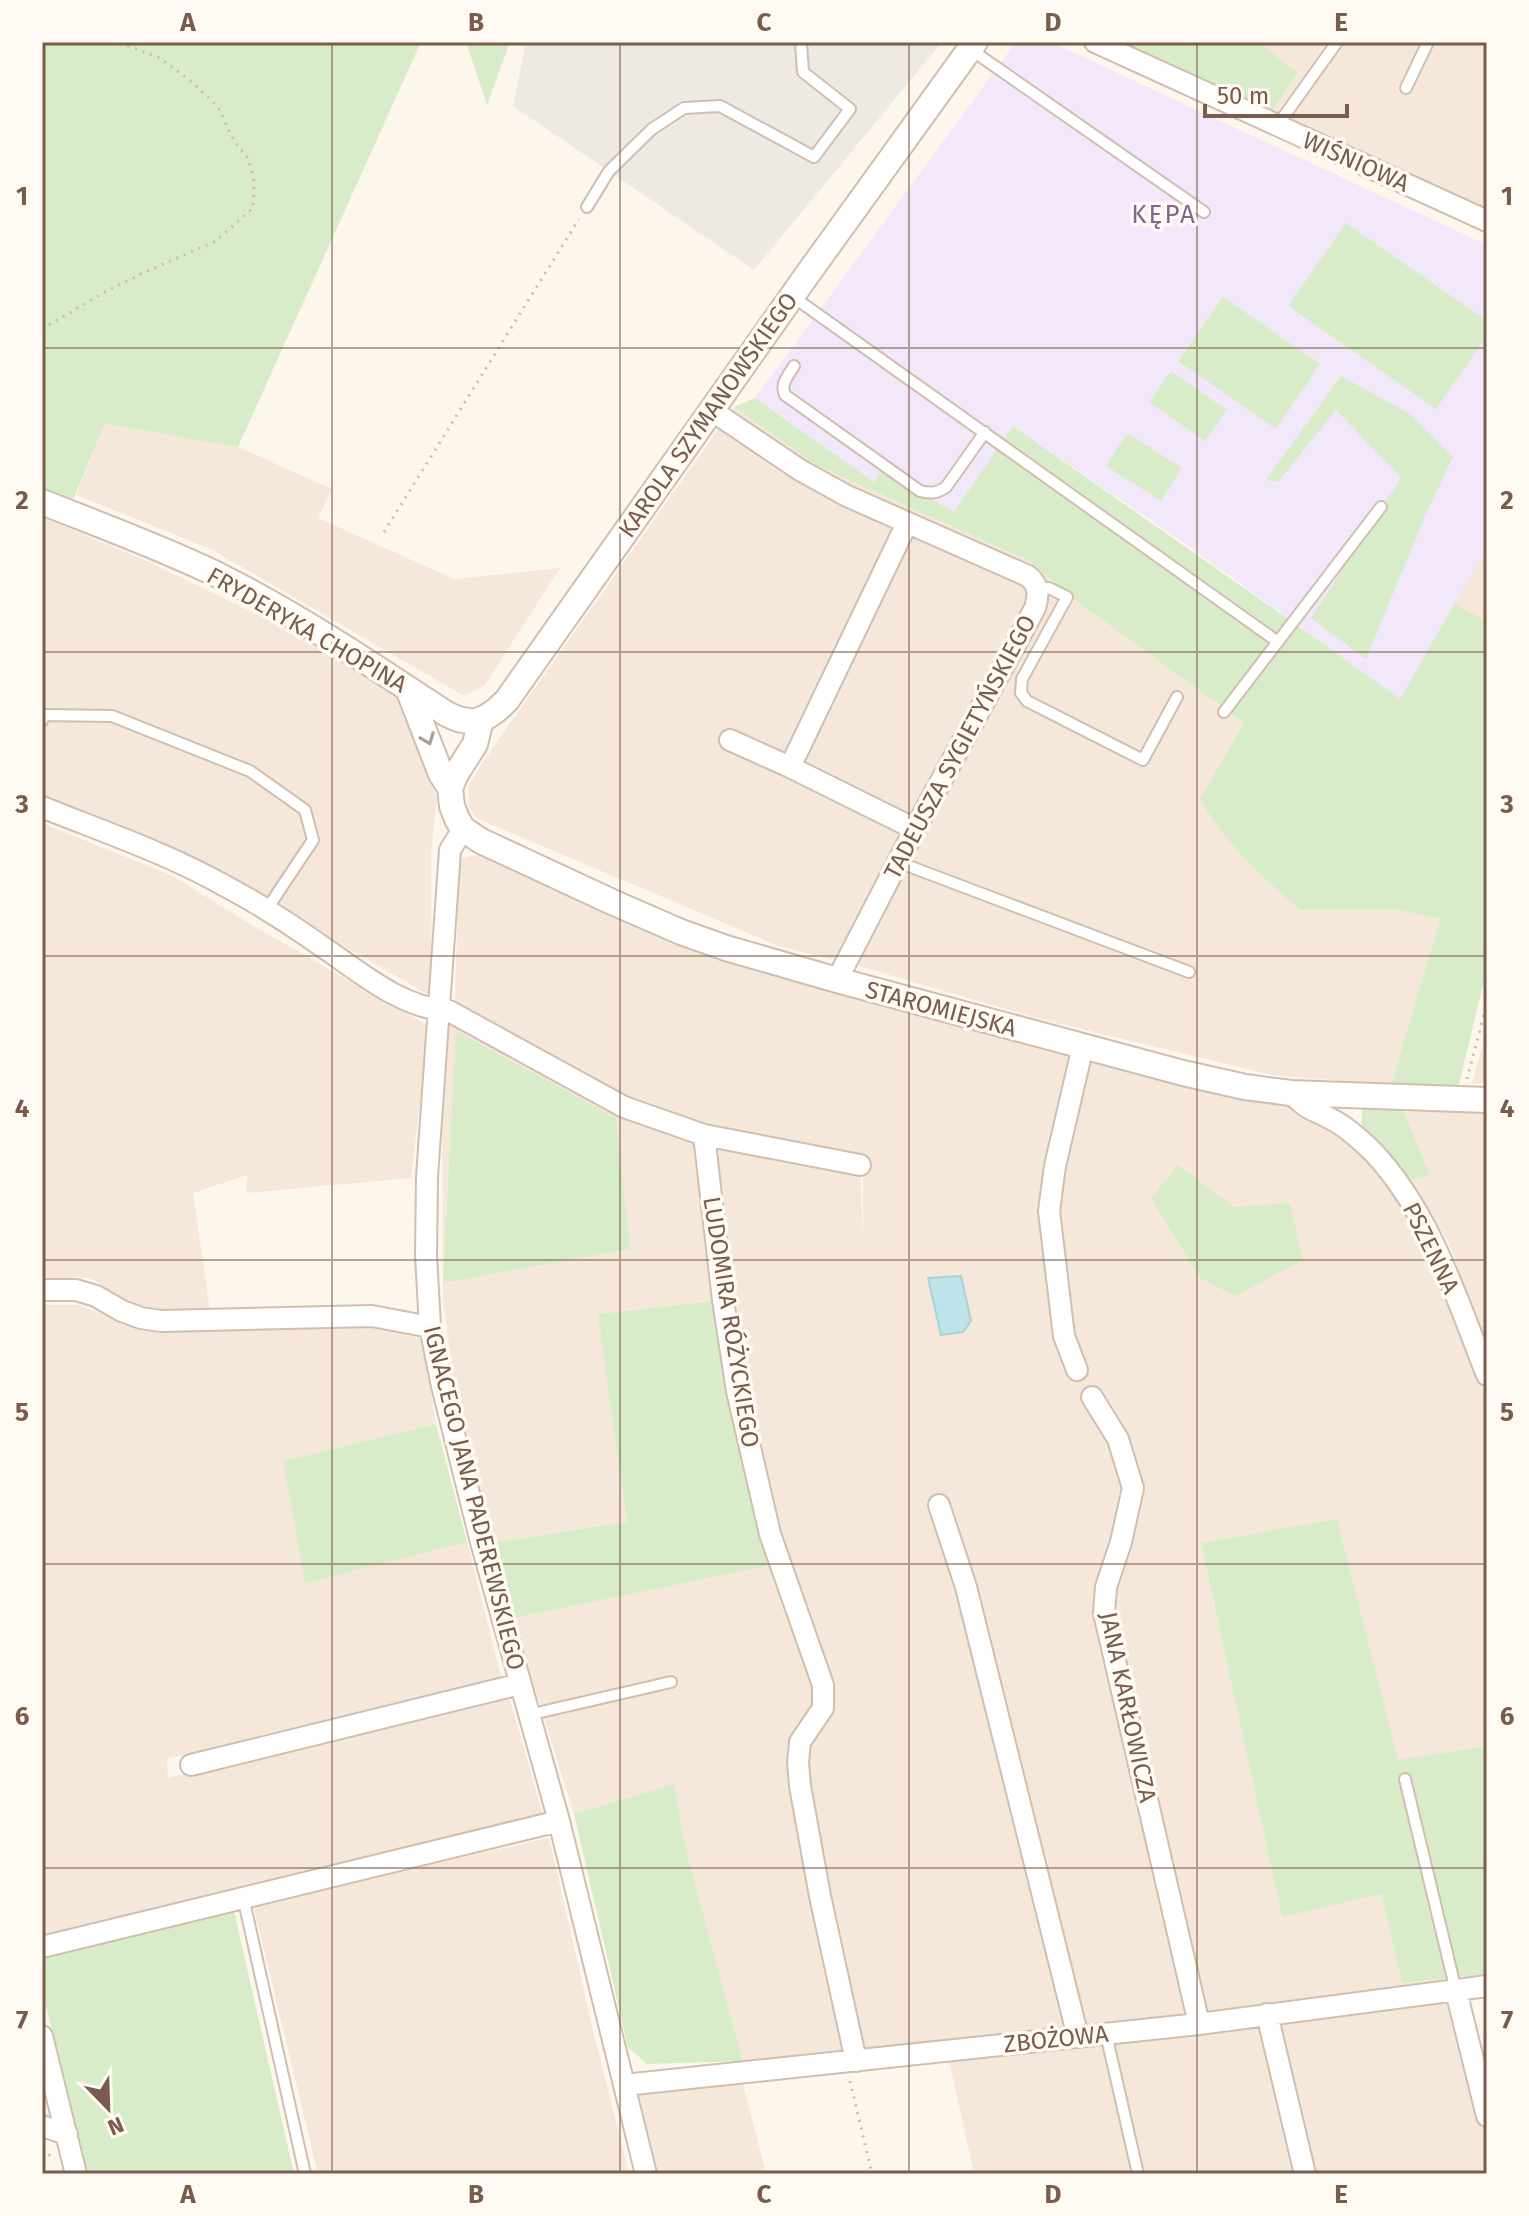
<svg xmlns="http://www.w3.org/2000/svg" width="1529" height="2216" viewBox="0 0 1529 2216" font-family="'Fira Sans',sans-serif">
  <rect width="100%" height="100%" fill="#fdf6ec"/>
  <path fill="#f5e8da" d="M1255,42h232v169l-109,-47 -106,-53 26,-38z
    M734,407l82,58 213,96 46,39 169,123 56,187 93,-1 47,10 -49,166 -119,-10 -228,-55 -189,-55 -77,-19 -302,-128 -7,-11 -1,-21 28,-43z
    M105,424l133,23 94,42 -14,29 136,61 106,-11 -75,117 -21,11 -255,-148 -133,-53z
    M42,517l107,45 145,70 101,63 42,103 -6,55 1,144 -241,-140 -149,-63z
    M1487,548v74l-32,-19z
    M42,823l129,52 86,53 172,98 -18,152 -165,15 1,-18 -54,18 17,117 -40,2 -29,-3 -52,-32 -47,2z
    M486,853l202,95 182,50 202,51 -23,100 -8,58 7,73 9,-1 -8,-68 6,-45 28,-120 100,27 62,14 46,6 14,15 28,12 21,14 36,38 23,35 22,40 52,128v371l-89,15 -61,-242 -136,25 81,372 99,-22 21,89 44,-4 41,164v31h-513l-24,-110 -3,-21 -204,18 -57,-211 -12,-65 -100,29 -61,-196 267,-55 -43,-172 -14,-91 -124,14 28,209 -136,20 -37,-161 -11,-81 -1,-207 -4,-84 11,1 175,96 80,28 156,30 3,75v-81l-165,-32 -72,-29 -171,-94 4,-145z
    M1487,1029v54h-15z
    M1487,1111v238l-38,-106 -40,-63 20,-6 -25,-62z
    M42,1305h37l71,26 219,-4 54,12 13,85 -153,37 22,121 162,-40 34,134 -334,83 1,19 230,-53 111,-29 35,123 -502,118z
    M549,1838l44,192 36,144h-311l-65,-270z
    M743,2084l23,90h-113l-20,-79z"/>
  <path fill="#efe9e4" d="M526,42h416l-188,228 -241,-164z"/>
  <path fill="#f3e8fa" d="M1016,42h35l436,203v303l-87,152 -206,-150 -181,-124 -59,87 -71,-42 -9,11 -119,-84z"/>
  <path fill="#d8ecc9" d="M42,42h379l-183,405 -133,-23 -33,78 -30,-10z
    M466,42h44l-23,63z
    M1117,42h141l40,31 -26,38z
    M1346,223l141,98v15l-51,73 -148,-103z
    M1223,297l97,67 -44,65 -98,-68z
    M1171,371l56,39 -22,31 -56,-39z
    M1341,376l69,38 43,43 -28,59 -59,143 -55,-41 90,-140 -65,-68 -58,72 -12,-2z
    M755,398l119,84 8,-11 72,41 59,-86 288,202 99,71 55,-96 32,19v346l-28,117h-68l49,-166 -47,-10 -93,1c-38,-34 -75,-66 -100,-111l44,-76 -169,-123 -46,-39 -213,-96 -82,-58z
    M1127,433l55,35 -21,33 -55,-35z
    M456,1031l160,87 14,131 -187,34z
    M1362,1103l36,1 6,8 26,63 -21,5 -47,-47z
    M1178,1165l56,42 56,-4 13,57 -68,36 -35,-18 -49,-80z
    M714,1301l54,265 -255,52 -22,-75 136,-21 -29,-208z
    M436,1424l31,118 -162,41 -22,-122z
    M1337,1519l61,241 89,-14v228l-85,9 -21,-89 -99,23 -81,-374z
    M674,1784l12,66 57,211 -96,3 -19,-17 -54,-233z
    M234,1911l60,263h-206l-46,-184v-28l11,-11z"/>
  <path fill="#bfe3e8" stroke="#a5d3da" stroke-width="2" d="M961,1276l10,45 -8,11 -22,3 -13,-57z"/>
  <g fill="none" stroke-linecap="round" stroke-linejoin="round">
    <defs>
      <path id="service" d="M970,49l234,163
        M1406,88l22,-46
        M1277,126l60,-84
        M587,207l22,-36 43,-42 32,-21 36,-2 94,51 36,-48 -47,-37 -2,-30
        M792,296l486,346
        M794,366c-6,10 -14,18 -9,29l135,96c11,3 17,2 26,-4l39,-55
        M1037,589l12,-1 18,9 -45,82 -1,14 6,8 116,59 34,-63
        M1224,712l157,-205
        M42,721l2,-6 68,1 138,55 55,39 8,30 -46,69
        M898,862l291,110
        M528,1715l143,-33
        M1405,1779l51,212
        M243,1897l62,277
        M1106,2034l32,140"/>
      <path id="minor" d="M1095,42l392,179
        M711,410l89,60 47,26 181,80c11,9 11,18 7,32l-120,221 -78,151
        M730,740l60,27 125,62
        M790,767l117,-244
        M42,807c62,25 127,47 185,80 32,17 63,37 93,58 39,26 80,63 129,66l175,96 80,28 156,30
        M463,829l-13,21 -23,327 -1,78 4,72 12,59 39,156 78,279 87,353
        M1291,1093c17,18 20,15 40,26 16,8 31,22 43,34 57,61 83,147 113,222
        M704,1135l19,165 14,91 33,143 53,151v23l-23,34 -2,20 2,24 20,110 36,165
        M42,1290h34l20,6 26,15 19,7 20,3 211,-5 58,11
        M1077,1370l-13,-34 -15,-125 6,-45 28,-120
        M1092,1397l26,42 15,49 -12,54 -15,45 -2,26 95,411
        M939,1505l27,82 112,450
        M191,1765l329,-81
        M42,1947l517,-126
        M1456,1991l31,125
        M1267,2014l38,160
        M42,2036l34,138
        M624,2085l575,-61 288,-38
        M42,2126l25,8"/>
      <path id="tertiary" d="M42,502c58,23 118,45 174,72 80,40 155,90 229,139 27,15 42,8 62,-13l300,-425 168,-233
        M408,689l33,85 9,14 2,18 5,13 6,10 18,12 129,60 71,31 45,16 111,32 346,93 62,14 46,6 196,7
        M450,788l6,-14 19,-30 6,-24"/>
    </defs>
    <use href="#service" stroke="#d1beb0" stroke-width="14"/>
    <use href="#minor" stroke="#d1beb0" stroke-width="24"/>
    <use href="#tertiary" stroke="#d1beb0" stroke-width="28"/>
    <path stroke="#d9b8a5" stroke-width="3" stroke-dasharray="2 6" stroke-linecap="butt" d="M42,329l61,-36 44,-22 69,-30 37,-33 1,-27 -6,-23 -14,-17 -16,-34 -26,-25 -32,-24 -43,-16
      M384,532l195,-313
      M1467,1079l20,-76
      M850,2081l22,93
      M42,2150l9,6"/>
    <use href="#service" stroke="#fff" stroke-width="10"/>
    <use href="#minor" stroke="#fff" stroke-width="20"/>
    <use href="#tertiary" stroke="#fff" stroke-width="24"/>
  </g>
  <defs><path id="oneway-chevron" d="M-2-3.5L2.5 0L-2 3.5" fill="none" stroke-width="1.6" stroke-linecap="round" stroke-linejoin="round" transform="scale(2)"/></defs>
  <use stroke="#af9d94" href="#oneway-chevron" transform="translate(428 739) rotate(69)"/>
  <path fill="none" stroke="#7a5c4d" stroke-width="2" stroke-opacity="0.55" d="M332,42v2132M620,42v2132M909,42v2132M1197,42v2132M42,348h1445M42,652h1445M42,956h1445M42,1260h1445M42,1564h1445M42,1868h1445"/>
  <g text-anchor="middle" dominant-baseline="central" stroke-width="7" stroke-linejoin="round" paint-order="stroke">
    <g font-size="24" fill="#7a5c4d" stroke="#fffaf3">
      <text transform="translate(1356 162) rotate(24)">WIŚNIOWA</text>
      <text transform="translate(708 415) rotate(-55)">KAROLA SZYMANOWSKIEGO</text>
      <text transform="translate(307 630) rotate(30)">FRYDERYKA CHOPINA</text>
      <text transform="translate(960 747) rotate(-62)">TADEUSZA SYGIETYŃSKIEGO</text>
      <text transform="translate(941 1009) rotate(15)">STAROMIEJSKA</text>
      <text transform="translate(1431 1248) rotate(64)">PSZENNA</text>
      <text transform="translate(731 1322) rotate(81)">LUDOMIRA RÓŻYCKIEGO</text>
      <text transform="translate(474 1498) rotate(76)">IGNACEGO JANA PADEREWSKIEGO</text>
      <text transform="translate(1128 1707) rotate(78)">JANA KARŁOWICZA</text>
      <text transform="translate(1056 2039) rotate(-6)">ZBOŻOWA</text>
    </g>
    <g font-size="26" letter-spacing="2" fill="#846695" stroke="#fffaf3">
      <text x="1164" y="214">KĘPA</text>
    </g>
  </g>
  <rect width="1529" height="2216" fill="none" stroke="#fffaf3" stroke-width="88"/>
  <g transform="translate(108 2108) rotate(157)" stroke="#fffaf3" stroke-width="6" paint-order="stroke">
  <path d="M0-6L14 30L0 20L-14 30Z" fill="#7a5c4d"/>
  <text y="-12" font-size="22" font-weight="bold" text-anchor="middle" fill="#7a5c4d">N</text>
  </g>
  <path d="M1205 104v12h142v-12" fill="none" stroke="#7a5c4d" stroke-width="4"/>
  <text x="1217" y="104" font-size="24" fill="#7a5c4d" stroke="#fffaf3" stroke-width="6" paint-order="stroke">50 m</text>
  <rect x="44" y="44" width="1441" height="2128" fill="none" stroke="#7a5c4d" stroke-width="3"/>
  <g font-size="26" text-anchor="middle" font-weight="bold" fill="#7a5c4d">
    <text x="188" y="31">A</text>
    <text x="476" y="31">B</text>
    <text x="764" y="31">C</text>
    <text x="1053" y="31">D</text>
    <text x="1341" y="31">E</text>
    <text x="22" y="205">1</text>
    <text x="1507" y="205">1</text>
    <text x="22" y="509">2</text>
    <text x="1507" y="509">2</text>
    <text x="22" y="813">3</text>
    <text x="1507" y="813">3</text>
    <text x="22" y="1117">4</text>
    <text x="1507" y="1117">4</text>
    <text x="22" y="1421">5</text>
    <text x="1507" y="1421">5</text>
    <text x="22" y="1725">6</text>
    <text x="1507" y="1725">6</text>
    <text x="22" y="2029">7</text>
    <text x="1507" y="2029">7</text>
    <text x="188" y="2203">A</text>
    <text x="476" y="2203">B</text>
    <text x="764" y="2203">C</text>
    <text x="1053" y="2203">D</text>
    <text x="1341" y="2203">E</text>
  </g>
</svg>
